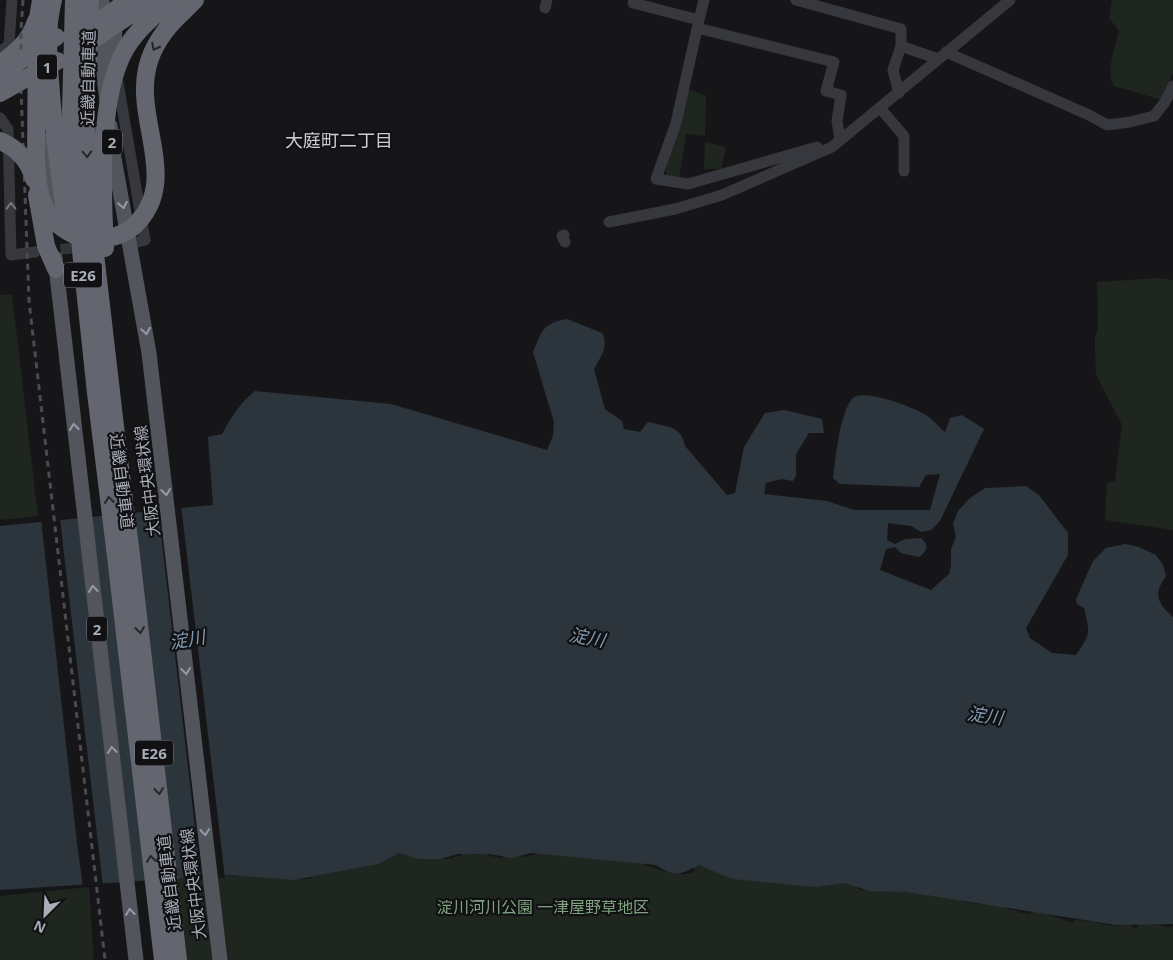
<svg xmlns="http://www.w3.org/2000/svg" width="1173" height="960" viewBox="0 0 1173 960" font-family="'Open Sans','Noto Sans JP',sans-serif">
  <rect width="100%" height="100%" fill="#161618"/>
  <path fill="#1e261f" d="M1112,0h61v73l-11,27 -48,-14c-9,-14 1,-39 5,-55l-10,-13z
    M687,89l19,7 -1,40 -19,-2 -7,46 -13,-3v-9z
    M705,142l21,5 -5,22h-17z
    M1159,278l14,2v250l-68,-10 2,-37 8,-2 7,-56 -26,-50 -1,-23v-14l3,-10 -1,-46z
    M12,294l26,222 -38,4v-225z
    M466,850l12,5 7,-3 5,4 13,2v-8l19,7 20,-4 97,9c16,7 39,16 56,10l-2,-7 156,16 13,10 6,-6 57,6 3,5c14,-3 37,8 54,8 6,0 13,-1 20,-1l7,7h7l2,2 12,2 3,-4 14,-2 2,7 24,8 2,-3c14,0 27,4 41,6 4,0 8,-2 12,-1 4,0 4,1 7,4l7,-7c4,1 10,0 14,2 7,2 10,5 17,2v34h-1003l-11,-80 81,-5 41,3 29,1 7,-9 83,-19 18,8h22l12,-1 10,-3z
    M89,887l5,73h-94v-64z"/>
  <path fill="#2c353c" d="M567,319l35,14c7,14 -1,23 -8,36l11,40 17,12 2,8 16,3 8,-10c19,5 33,3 37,24l42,49 8,-2 9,-46 21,-34 19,-3 38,9 2,14h-15l-13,21v22l-3,5 -11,-2 -16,4 -2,11 63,7 27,9h76l10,-36 -14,1 -7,12 -79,-3 -7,-6c3,-20 6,-63 19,-79 10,-12 60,8 72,15 8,4 14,12 21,18l5,-14 12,-3 22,14 -44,92 -9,9 -10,2 -10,-6 -23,-3 -1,17 8,4 10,-5 16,-1c8,7 7,13 -2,19l-18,-4 -6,-6 -9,2 -6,21 51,20 18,-16 2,-8v-17l5,-12 -3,-13 5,-13 12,-13 15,-10 41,-2 13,9 29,38v22l-42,73 4,10 22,15 24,2c15,-22 14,-21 8,-47l-7,-4 -1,-5 17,-38 13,-13 19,-4 14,3 17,8 7,10 3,11c-13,18 -9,27 7,41v307l-57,1 -210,-33 -37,-1 -24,-8 -30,4 -83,-8 -33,-14c-20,10 -23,13 -43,0l-125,-12 -19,5 -22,-4h-32l-18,5h-22l-19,-6 -21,11 -85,16 -60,-5 -233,15v-364l213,-21 -5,-68 14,-3c9,-17 18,-31 33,-43l136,13 156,46 6,-14 1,-14 -21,-70c9,-20 9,-29 34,-33z"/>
  <path fill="#161618" d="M181,505l44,373 -24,1 -43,-371z
    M60,517l4,37 39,332 -20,1 -6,-44 -36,-324z"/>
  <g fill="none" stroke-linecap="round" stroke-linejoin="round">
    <path stroke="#333438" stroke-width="11" stroke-dasharray="11 5.5" stroke-linecap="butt" d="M44,251l41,-4"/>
    <path stroke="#37383d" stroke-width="11" d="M634,0l-1,3 66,17 -23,103 -20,56 32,5 129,-37
      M796,0l105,29v17l37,13
      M545,8l2,-8
      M699,20l5,-20
      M697,28l137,34 -8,29 15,4 -4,26 3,19
      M0,52l9,-7 3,-45
      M946,52l143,63 18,10 23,-3 24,-6 11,-14 8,-16
      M117,77l28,163 -8,2
      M899,93l-6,-23 8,-24
      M880,108l24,28v35
      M0,118l8,11 3,126 24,-3
      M609,222l66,-13 47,-14 110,-48 178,-147
      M564,235l-2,1 3,6"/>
    <path stroke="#53555c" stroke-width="15" d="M102,0v61l5,40
      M114,73l1,-57
      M110,126l4,32 35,195 71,607
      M50,139l-2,39 2,35
      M55,258l81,702"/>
    <path stroke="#63666e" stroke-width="18" d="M185,10l10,-10
      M0,64c16,-12 30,-23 36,-43
      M36,160l1,-135 4,-25
      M37,195l9,51 10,23
      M130,547l48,413
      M115,548l48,412"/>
    <path stroke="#4a4c52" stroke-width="3" stroke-dasharray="6 5" stroke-linecap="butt" d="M23,0l-2,30v59l8,212 76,659"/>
    <path stroke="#63666e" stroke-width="18" d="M53,0c-7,27 -5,53 -3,80 3,46 9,92 16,138
      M74,0l-3,110 2,65 23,218 19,155
      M90,0l-4,109 3,93 29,250 12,95
      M81,34l48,-34
      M82,47l70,-47
      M0,74l56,-37
      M0,93l57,-32
      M0,141c17,7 29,20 34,38
      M36,160c1,19 2,38 13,55 10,13 26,23 42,24 15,1 32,-3 43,-13 47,-44 1,-103 13,-157 5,-24 20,-43 38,-59
      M105,248c-3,-55 -7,-153 21,-200 12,-20 30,-35 49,-48"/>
  </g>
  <defs><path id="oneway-chevron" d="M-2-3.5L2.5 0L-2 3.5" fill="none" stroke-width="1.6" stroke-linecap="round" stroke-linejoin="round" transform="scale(1.25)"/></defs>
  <g stroke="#26262a">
    <use href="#oneway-chevron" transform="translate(155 47) rotate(117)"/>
    <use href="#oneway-chevron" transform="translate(87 154) rotate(88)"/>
    <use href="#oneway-chevron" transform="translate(109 500) rotate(-97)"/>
    <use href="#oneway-chevron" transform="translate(140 630) rotate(83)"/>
    <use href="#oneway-chevron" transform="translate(159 791) rotate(83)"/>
    <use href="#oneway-chevron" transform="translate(151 859) rotate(-97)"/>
  </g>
  <g stroke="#979ba6">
    <use href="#oneway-chevron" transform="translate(123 205) rotate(79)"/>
    <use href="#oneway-chevron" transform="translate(146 331) rotate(81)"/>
    <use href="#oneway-chevron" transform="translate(74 427) rotate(-97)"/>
    <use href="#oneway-chevron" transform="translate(166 492) rotate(83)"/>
    <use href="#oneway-chevron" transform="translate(93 589) rotate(-97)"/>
    <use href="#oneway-chevron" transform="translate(186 671) rotate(83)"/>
    <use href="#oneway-chevron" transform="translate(112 750) rotate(-97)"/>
    <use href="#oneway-chevron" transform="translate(205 832) rotate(83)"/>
    <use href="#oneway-chevron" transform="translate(130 912) rotate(-97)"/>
  </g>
  <use stroke="#757881" href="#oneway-chevron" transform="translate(11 206) rotate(-91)"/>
  <g text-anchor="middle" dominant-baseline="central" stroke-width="4.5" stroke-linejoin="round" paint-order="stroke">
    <g fill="#111113" stroke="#7b7e86" stroke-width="1">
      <rect x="37" y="54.5" width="20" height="25" rx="4"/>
      <rect x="102" y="129.5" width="20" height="25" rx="4"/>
      <rect x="64" y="262.5" width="38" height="25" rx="4"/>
      <rect x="87" y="616.5" width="20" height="25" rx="4"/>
      <rect x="135" y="740.5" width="38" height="25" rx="4"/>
    </g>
    <g font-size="15" font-weight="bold" fill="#a8adb8">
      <text x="47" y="67">1</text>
      <text x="112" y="142">2</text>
      <text x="83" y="275">E26</text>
      <text x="97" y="629">2</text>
      <text x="154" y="753">E26</text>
    </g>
    <g font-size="16" fill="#a8adb8" stroke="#111113">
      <text transform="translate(88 78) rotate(-89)">近畿自動車道</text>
      <text transform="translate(122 481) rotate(83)">近畿自動車道</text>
      <text transform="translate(147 481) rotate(-97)">大阪中央環状線</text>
      <text transform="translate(169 883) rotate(-97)">近畿自動車道</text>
      <text transform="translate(193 884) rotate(-97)">大阪中央環状線</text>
    </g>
    <g font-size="16" fill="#7fa381" stroke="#111113">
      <text x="543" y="907">淀川河川公園 一津屋野草地区</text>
    </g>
    <g font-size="18" fill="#c9ccd4" stroke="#111113">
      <text x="339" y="140">大庭町二丁目</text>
    </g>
    <g font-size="18" font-style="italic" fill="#7f9bb3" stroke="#111113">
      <text transform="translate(587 637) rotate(11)">淀川</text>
      <text transform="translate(187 639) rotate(-10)">淀川</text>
      <text transform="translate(985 715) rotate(8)">淀川</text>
    </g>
  </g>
  <g transform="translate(45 915) rotate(204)" stroke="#111113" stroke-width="4" paint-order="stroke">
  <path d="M0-4L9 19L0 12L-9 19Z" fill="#a8adb8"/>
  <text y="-8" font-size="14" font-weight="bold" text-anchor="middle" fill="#a8adb8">N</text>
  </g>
</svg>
